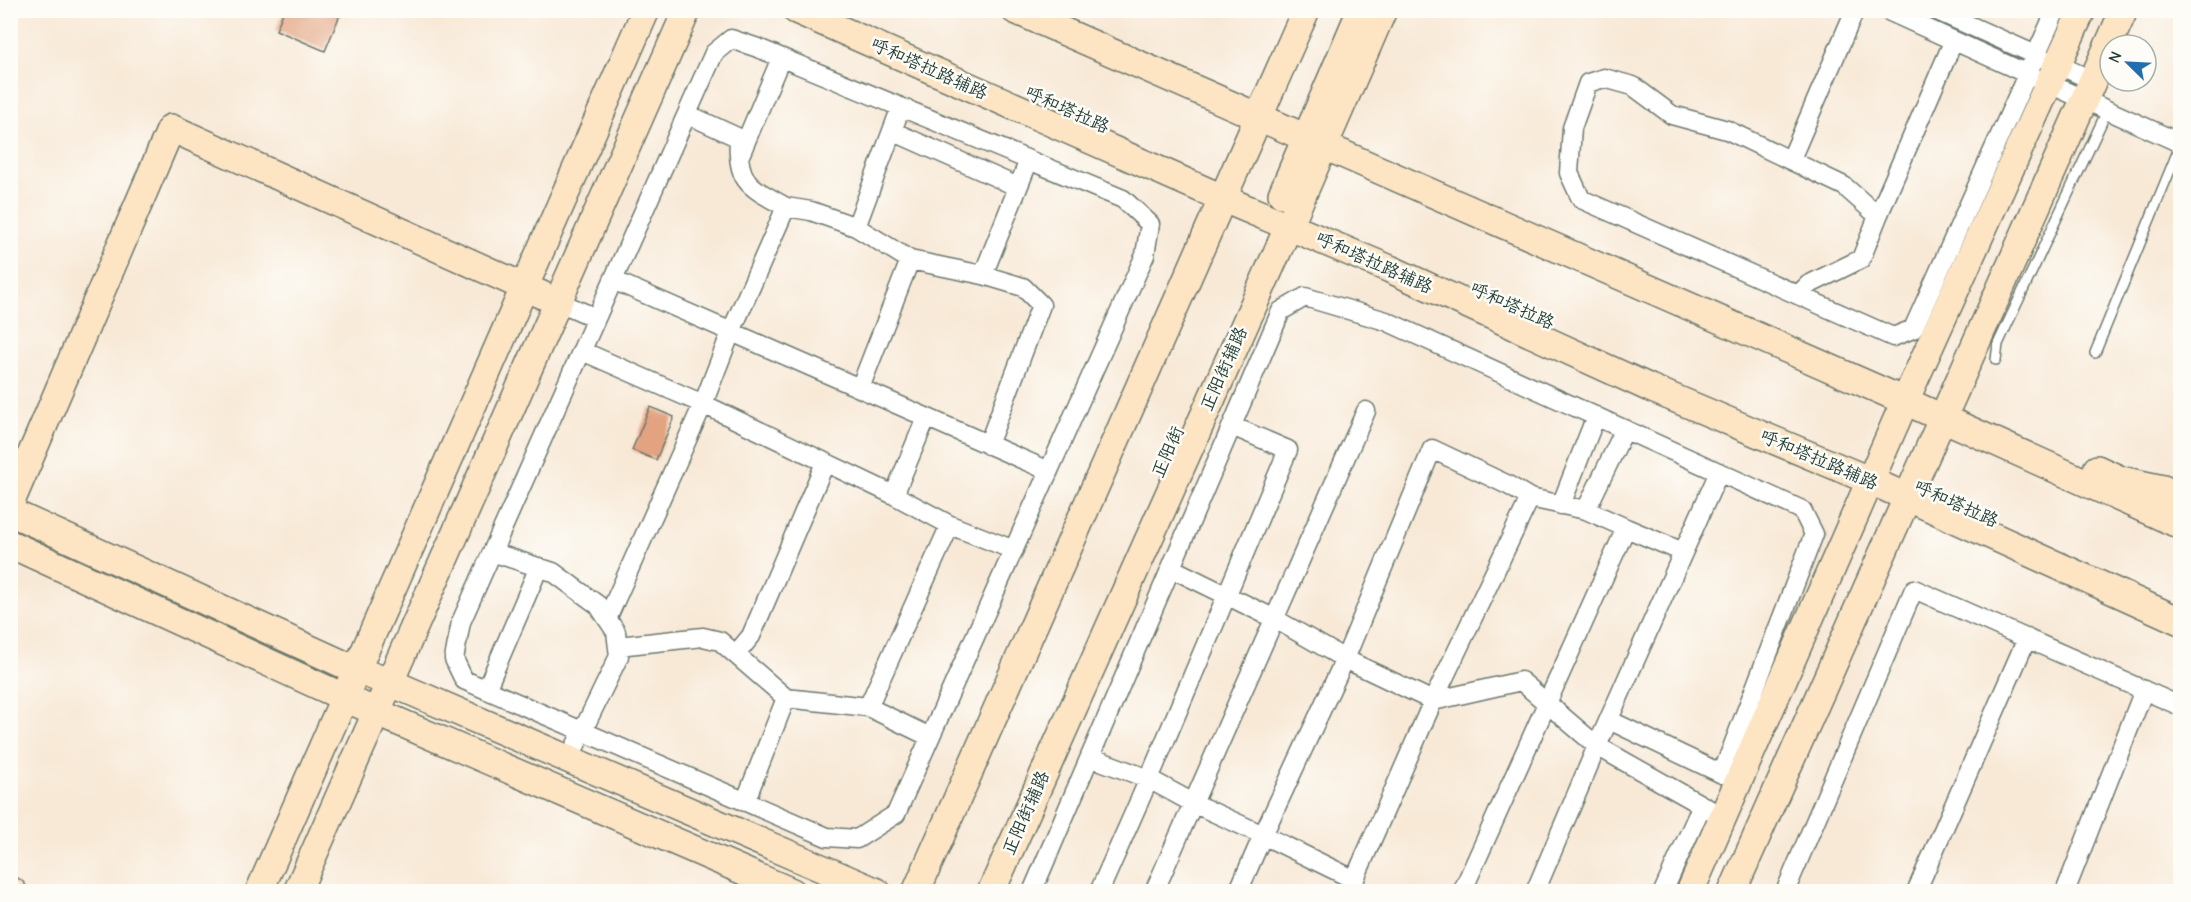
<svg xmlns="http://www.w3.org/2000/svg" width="2191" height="902" viewBox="0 0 2191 902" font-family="'Comic Neue','LXGW WenKai TC',sans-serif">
  <rect width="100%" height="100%" fill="#fdfcf7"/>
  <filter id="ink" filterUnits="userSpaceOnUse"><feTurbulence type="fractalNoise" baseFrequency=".0167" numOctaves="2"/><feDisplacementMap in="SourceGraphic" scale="12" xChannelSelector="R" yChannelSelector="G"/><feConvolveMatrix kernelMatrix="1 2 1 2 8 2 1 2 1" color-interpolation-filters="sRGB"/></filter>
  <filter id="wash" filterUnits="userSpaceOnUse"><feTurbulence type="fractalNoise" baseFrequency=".008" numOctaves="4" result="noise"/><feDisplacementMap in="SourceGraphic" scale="24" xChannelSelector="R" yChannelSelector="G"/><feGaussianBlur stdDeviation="1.35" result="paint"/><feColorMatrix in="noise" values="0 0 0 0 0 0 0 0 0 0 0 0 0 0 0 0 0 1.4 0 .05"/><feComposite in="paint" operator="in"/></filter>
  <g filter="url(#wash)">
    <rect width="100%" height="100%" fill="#f8e9d7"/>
    <g id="blocks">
      <path fill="#e3a380" d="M284,10h58l-17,41 -49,-21z
        M650,407l24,10 -18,43 -24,-10z"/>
    </g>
  </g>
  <g filter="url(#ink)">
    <use href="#blocks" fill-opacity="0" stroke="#6b796d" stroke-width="1.5"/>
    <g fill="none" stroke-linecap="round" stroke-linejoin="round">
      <defs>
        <path id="lane" d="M2095,353l85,-207
          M1996,360l2,-16 109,-233"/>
        <path id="street" d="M1886,10l294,133
          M1935,10l157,70
          M731,39l27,9 365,151 27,25 -5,31 -249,559 -39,25 -30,-2 -363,-157 -10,-21 7,-37 253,-569z
          M892,131l126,56
          M741,153l40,-95
          M1791,159l64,-149
          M786,207l25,4 45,16 45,-120
          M1878,216l75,-174
          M856,227l54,33 73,15 46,-115
          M983,275l40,12 18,18 -53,140
          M613,280l436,191
          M1798,295l10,-10 53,-26 17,-43 -34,-30 -117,-56 -55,-15 -39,-29 -29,-8 -16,5 -16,45 -3,45 12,26 312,138 20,-8 143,-319
          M550,298l46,20
          M582,351l121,53 191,91 56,30 64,25
          M860,388l50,-128
          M894,495l32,-77
          M1561,505l35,-89
          M1586,510l39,-81
          M492,552l61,20 45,33 18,27 3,24 -50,103
          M1171,568l104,51 70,40 88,42 88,-20 76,65 126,71
          M607,619l96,-215 28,-72 55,-125c-36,-20 -50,-24 -47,-69l-52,-24
          M618,646l85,-9 17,4 66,57 82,9 62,30
          M736,654l15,-18 74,-173
          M486,690l53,-123
          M868,707l82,-182
          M1090,757l59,22 44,24 70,32 -25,57
          M745,802l41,-104
          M1355,880l-92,-45 82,-176 87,-210 76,36 22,13
          M1032,892l249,-581 24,-14 81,24 416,189 12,24 -92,240 -113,-54
          M1099,892l50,-113 139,-329 -56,-24
          M1154,892l212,-481
          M1349,892l84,-191 97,-203 56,12 40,18
          M1462,892l164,-364 57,24
          M1535,892l62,-146 122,-274
          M1663,892l39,-87
          M1785,892l129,-303 266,117
          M1916,892l111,-254
          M2065,892l79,-202"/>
        <path id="secondary" d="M796,10l442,195 152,64 260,119 221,93 309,140
          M1015,10l890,391 275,124
          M1282,194l79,-184
          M2097,469l24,11 42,9 17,9
          M10,504l161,-376 371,167
          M10,512l346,158 33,12 488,210
          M10,544l366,168 416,180
          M10,890l3,2
          M259,892l387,-882
          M297,892l390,-882
          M916,892l390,-882
          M991,892l305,-682 87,-200
          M1690,892l215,-491 177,-391
          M1732,892l392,-882"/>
      </defs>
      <use href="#lane" stroke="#6b796d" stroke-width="12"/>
      <use href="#street" stroke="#6b796d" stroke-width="21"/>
      <use href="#secondary" stroke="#6b796d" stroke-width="30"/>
      <use href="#lane" stroke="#fff" stroke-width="9"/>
      <use href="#street" stroke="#fff" stroke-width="18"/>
      <use href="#secondary" stroke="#fde5c4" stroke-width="27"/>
    </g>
  </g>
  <g text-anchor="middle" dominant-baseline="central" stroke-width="5" stroke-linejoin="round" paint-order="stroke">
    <g font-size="18" fill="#1f3d34" stroke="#fdfcf7">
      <text transform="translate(929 69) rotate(24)">呼和塔拉路辅路</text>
      <text transform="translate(1067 110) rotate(24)">呼和塔拉路</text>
      <text transform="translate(1374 263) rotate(24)">呼和塔拉路辅路</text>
      <text transform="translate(1512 306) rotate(24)">呼和塔拉路</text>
      <text transform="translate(1224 369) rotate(-66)">正阳街辅路</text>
      <text transform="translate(1168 452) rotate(-66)">正阳街</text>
      <text transform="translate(1819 460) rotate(23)">呼和塔拉路辅路</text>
      <text transform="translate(1956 504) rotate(24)">呼和塔拉路</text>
      <text transform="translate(1026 813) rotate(-66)">正阳街辅路</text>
    </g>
  </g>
  <rect width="2191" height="902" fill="none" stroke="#fdfcf7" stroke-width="36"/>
  <g transform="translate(2128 63) rotate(294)"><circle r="28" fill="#fdfcf7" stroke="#a4b0a9" stroke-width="1.5"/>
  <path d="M0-4.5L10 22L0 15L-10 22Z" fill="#1f6fb2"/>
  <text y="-9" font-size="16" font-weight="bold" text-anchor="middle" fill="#1f3d34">N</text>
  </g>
</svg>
